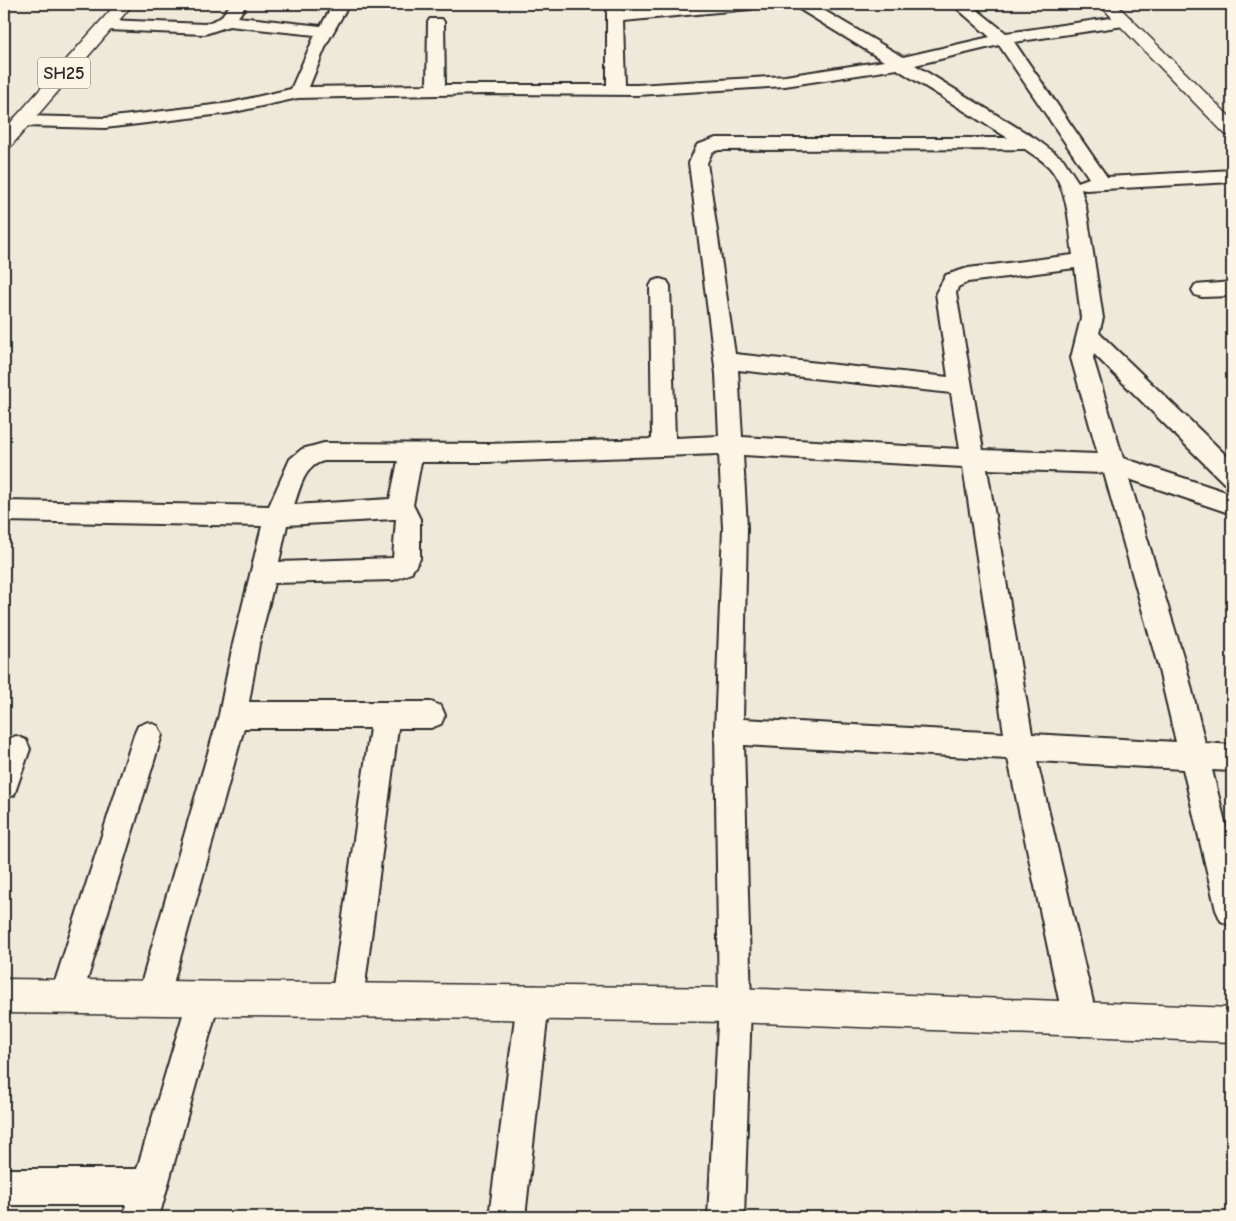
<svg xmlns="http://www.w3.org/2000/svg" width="1236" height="1221" font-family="'Comic Neue',sans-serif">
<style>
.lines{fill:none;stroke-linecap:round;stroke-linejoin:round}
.minor-casing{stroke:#2b2b2b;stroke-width:4}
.tertiary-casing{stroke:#2b2b2b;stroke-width:3}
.primary-casing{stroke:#2b2b2b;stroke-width:3}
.minor{fill:#fcf5e5;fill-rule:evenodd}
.tertiary{fill:#fcf5e5;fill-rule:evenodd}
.primary{fill:#fcf5e5;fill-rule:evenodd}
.labels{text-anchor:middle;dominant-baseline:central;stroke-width:4.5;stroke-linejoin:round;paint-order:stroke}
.shield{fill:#fcf5e5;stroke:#6a6863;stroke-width:1}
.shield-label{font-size:18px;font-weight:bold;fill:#2b2b2b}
</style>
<rect width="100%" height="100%" fill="#efe9da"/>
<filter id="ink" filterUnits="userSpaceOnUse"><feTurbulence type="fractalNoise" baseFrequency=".02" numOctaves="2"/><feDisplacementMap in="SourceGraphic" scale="10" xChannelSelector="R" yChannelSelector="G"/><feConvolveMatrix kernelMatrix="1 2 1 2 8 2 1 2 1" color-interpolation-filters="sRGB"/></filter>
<g filter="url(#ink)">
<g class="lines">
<!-- minor casing -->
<g class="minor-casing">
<g id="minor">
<path d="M 231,4 L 247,4 L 238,17 L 321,26 L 333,4 L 349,4 L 327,43 L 309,87 L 427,85 L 428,22 L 430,19 L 442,19 L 444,22 L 445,85 L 607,85 L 607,4 L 623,4 L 623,11 L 702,4 L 758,4 L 756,7 L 750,9 L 623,21 L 625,85 L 637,85 L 785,76 L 884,61 L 796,7 L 794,4 L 813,4 L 903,57 L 990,37 L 952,4 L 970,4 L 1006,33 L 1124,16 L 1130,18 L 1132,21 L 1130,24 L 1124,26 L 1014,42 L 1107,177 L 1232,170 L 1232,182 L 1086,190 L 1081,189 L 1086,207 L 1103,318 L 1099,333 L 1232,461 L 1232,485 L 1224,483 L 1094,354 L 1093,358 L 1123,458 L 1232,494 L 1232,514 L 1129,479 L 1186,666 L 1205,743 L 1232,745 L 1232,771 L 1212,770 L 1232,850 L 1232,926 L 1221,921 L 1216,910 L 1183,769 L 1037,761 L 1097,1019 L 1092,1031 L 1080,1036 L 1068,1031 L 1063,1019 L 1008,759 L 744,745 L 751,1005 L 744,1217 L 708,1217 L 719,1005 L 715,731 L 723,528 L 719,454 L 487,462 L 421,462 L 413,505 L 420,519 L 420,559 L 411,573 L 394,580 L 274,583 L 259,644 L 249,702 L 431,702 L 441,706 L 445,715 L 441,724 L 431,728 L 398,728 L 363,1000 L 359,1012 L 347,1016 L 335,1012 L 331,1000 L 370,728 L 244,728 L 169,998 L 165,1010 L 153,1014 L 141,1010 L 137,998 L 219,715 L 233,644 L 262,526 L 4,521 L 4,501 L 269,506 L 290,459 L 302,449 L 324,443 L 487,444 L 652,439 L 650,286 L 653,281 L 660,279 L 667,281 L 670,286 L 675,438 L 719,436 L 716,374 L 689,163 L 697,145 L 716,138 L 1008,138 L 897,69 L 785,86 L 637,95 L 484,94 L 298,98 L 230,113 L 105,128 L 22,126 L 16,125 L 13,121 L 16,117 L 22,116 L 105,118 L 230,103 L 291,89 L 315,35 L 229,26 L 205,34 L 107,30 L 101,28 L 99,25 L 101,22 L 107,20 L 205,24 L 220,18 ZM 999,45 L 1089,178 L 1078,182 L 1063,159 L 1036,139 L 915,65 ZM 1025,149 C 1033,155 1043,160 1050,168 C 1069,191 1069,226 1073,255 L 968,268 L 946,275 L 936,293 L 948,377 L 735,354 L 707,163 L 712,152 L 719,150 ZM 1075,268 L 1081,318 L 1071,358 L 1098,454 L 983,450 L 956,293 L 958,287 L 968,282 ZM 738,370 L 951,393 L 960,449 L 742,437 ZM 743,455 L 963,467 L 1004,733 L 743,719 L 747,528 ZM 324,461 L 398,461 L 390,499 L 294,505 C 300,489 304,465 324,461 ZM 987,469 L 1104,473 L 1158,666 L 1176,742 L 1032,734 ZM 393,519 L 396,519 L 393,558 L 279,562 L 287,525 Z"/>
<path d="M 1232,282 L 1232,296 L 1202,297 L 1195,295 L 1192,290 L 1195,285 Z"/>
<path d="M 148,722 L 158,726 L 162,735 L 82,997 L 78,1009 L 66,1013 L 54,1009 L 50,997 L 134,735 L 138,726 Z"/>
<path d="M 16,736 L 26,740 L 30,749 L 14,795 L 4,799 L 4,744 L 6,740 Z"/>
<path d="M 204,982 L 216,986 L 220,998 L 159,1217 L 123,1217 L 126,1205 L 4,1205 L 4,1169 L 137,1169 L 188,998 L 192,986 Z"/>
<path d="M 533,986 L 545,990 L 549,1002 L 525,1217 L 489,1217 L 517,1002 L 521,990 Z"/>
</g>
</g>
<!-- tertiary casing -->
<g class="tertiary-casing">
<g id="tertiary">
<path d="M 1099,4 L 1116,4 L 1232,119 L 1232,136 L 1225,134 Z"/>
<path d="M 4,979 L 735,988 L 1232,1008 L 1232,1042 L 735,1022 L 4,1013 Z"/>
</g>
</g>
<!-- primary casing -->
<g class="primary-casing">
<path id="primary" d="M 116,4 L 133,4 L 11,146 L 4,148 L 4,130 Z"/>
</g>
<!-- minor -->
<use href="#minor" class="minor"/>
<!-- tertiary -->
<use href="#tertiary" class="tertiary"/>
<!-- primary -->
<use href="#primary" class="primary"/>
</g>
</g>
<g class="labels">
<!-- shield labels -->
<rect class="shield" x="38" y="57.5" width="52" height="31" rx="4"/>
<g class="shield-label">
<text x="64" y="73">SH25</text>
</g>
</g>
<!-- margin -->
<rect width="1236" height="1221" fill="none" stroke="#fcf5e5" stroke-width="20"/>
<rect x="10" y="10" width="1216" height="1201" fill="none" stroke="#2b2b2b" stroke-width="2" filter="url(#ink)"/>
</svg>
